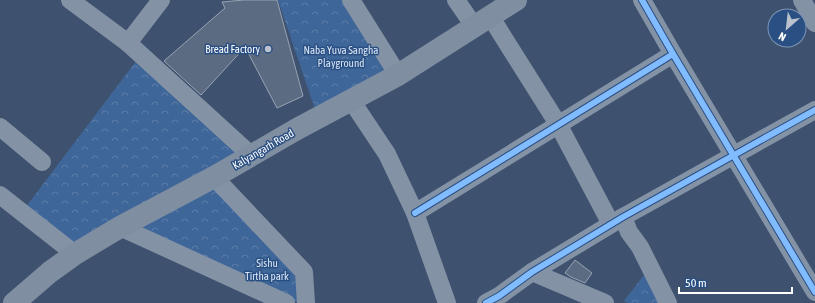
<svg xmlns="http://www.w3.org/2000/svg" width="815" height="303" font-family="'Asap Condensed',sans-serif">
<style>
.park{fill:url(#park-crowns)}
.building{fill:#5b6b81;stroke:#98a3b3}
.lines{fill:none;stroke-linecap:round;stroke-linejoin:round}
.street{stroke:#8492a5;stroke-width:18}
.secondary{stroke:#7f8ea1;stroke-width:22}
.cycleway-casing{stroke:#2a4f83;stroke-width:8}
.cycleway{stroke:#80bcff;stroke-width:6}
.poi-dot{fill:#bbc2cd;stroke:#2a4f83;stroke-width:1.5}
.labels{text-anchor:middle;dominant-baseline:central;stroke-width:3;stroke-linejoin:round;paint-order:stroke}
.poi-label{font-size:11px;fill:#fff;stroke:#2a4f83;text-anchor:end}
.park-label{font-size:11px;fill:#d7e4f5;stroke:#2a4f83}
.street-label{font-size:11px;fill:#fff;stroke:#2a4f83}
</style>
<defs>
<pattern id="park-crowns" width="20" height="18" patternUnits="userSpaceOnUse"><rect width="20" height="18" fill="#3f6699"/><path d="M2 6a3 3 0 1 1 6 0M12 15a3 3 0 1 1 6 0" fill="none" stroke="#5c7da8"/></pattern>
</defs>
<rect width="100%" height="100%" fill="#3e526f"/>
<!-- park -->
<g class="park">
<path d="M 278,0 L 353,0 L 398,75 L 318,118 Z"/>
<path d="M 137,60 L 251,155 L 207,180 L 300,272 L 299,303 L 127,225 L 75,254 L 22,212 Z"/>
<path d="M 644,275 L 663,303 L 628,303 L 624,301 Z"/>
</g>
<!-- building -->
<g class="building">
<path d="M 244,0 L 277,0 L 303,96 L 277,108 L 245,47 L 201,95 L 164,61 L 225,8 L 222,2 Z"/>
<path d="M 575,260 L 592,273 L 585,283 L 571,277 L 565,273 Z"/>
</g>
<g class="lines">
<!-- street -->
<g class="street">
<path d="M 70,0 L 128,43 L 251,155"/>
<path d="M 351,0 L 398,75"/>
<path d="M 456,0 L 474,26"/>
<path d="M 642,0 L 673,54 L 815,292"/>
<path d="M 802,0 L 815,23"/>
<path d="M 490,16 L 558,124 L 611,224"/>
<path d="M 128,43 L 161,0"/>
<path d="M 351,100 L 387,154 L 415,213 L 447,303"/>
<path d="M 0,127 L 42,162"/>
<path d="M 214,177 L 304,272 L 306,303"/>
<path d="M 0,195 L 75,254"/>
<path d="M 415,213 L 673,54"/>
<path d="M 623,217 L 629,232 L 640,247 L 668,303"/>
<path d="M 120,227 L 286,303"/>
<path d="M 532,272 L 605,303"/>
<path d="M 486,303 L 499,296 L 532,272 L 623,217 L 815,110"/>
</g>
<!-- secondary -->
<path class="secondary" d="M 14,303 L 50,272 L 75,254 L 120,227 L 214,177 L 297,129 L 398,75 L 516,0"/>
<!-- cycleway casing -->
<g class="cycleway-casing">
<g id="cycleway">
<path d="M 642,0 L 673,54 L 815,292"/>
<path d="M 415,213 L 673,54"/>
<path d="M 486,303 L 499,296 L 532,272 L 623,217 L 815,110"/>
</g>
</g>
<!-- cycleway -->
<use href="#cycleway" class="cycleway"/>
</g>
<!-- markers -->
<circle class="poi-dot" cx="268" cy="49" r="4"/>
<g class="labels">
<!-- poi labels -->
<g class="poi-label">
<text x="260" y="49">Bread Factory</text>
</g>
<!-- park labels -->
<g class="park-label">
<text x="341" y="50">Naba Yuva Sangha<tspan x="341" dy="13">Playground</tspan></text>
<text x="267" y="263">Sishu<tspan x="267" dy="13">Tirtha park</tspan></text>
</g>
<!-- street labels -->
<g class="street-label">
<text transform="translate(263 149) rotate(-30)">Kalyangarh Road</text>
</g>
</g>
<!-- north arrow -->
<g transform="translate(787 28) rotate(208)"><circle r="19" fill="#2a4f83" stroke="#7f95b5"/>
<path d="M0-3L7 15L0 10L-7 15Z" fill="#bbc2cd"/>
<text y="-6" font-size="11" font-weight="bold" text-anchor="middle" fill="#ffffff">N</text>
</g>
<!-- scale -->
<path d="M679 287v6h113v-6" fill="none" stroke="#ffffff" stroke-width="2"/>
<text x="685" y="287" font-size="12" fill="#ffffff" stroke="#2a4f83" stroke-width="3" paint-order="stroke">50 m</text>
</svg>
